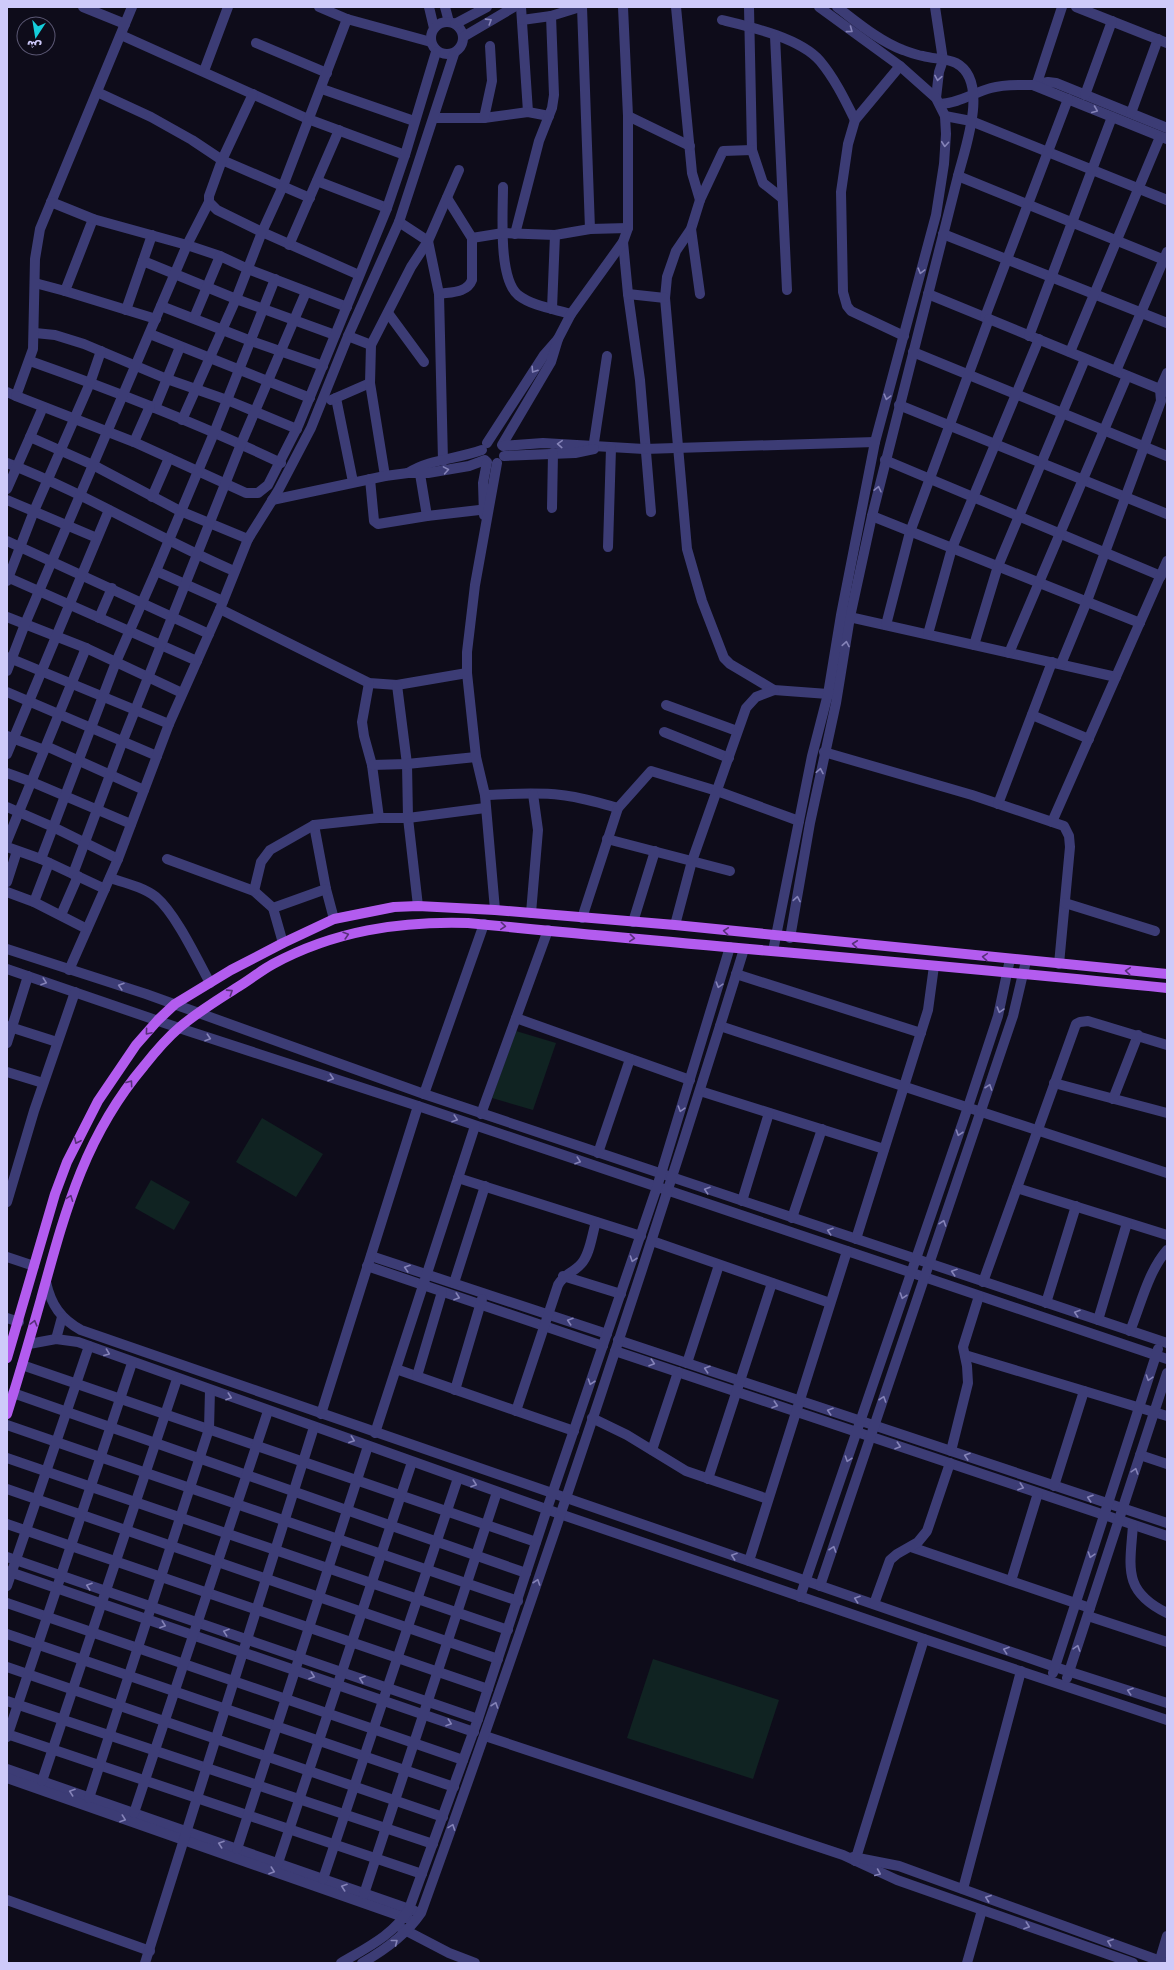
<svg xmlns="http://www.w3.org/2000/svg" width="1174" height="1970" font-family="'DejaVu Sans',Vazirmatn,sans-serif">
<style>
.pitch{fill:#102322}
.lines{fill:none;stroke-linecap:round;stroke-linejoin:round}
.minor{stroke:#3c3c75;stroke-width:10}
.major{stroke:#b35cef;stroke-width:10}
.oneway{stroke:#8583b8}
.oneway2{stroke:#58307a}
</style>
<rect width="100%" height="100%" fill="#0e0c1a"/>
<!-- pitch -->
<g class="pitch">
<path d="M 516,1031 L 556,1043 L 533,1110 L 492,1098 Z"/>
<path d="M 262,1118 L 323,1154 L 296,1197 L 236,1162 Z"/>
<path d="M 151,1180 L 190,1202 L 174,1230 L 135,1208 Z"/>
<path d="M 653,1659 L 779,1700 L 753,1779 L 627,1738 Z"/>
</g>
<g class="lines">
<!-- minor -->
<g class="minor">
<path d="M 83,7 L 125,24"/>
<path d="M 319,7 L 347,19 L 431,42"/>
<path d="M 429,7 L 434,28"/>
<path d="M 445,7 L 449,22"/>
<path d="M 521,7 L 528,112"/>
<path d="M 582,7 L 590,229"/>
<path d="M 676,7 L 692,173 L 700,200"/>
<path d="M 749,7 L 752,150 L 763,183 L 782,198"/>
<path d="M 935,7 L 943,60 L 939,72 L 936,98"/>
<path d="M 1076,7 L 1167,43"/>
<path d="M 522,20 L 551,16"/>
<path d="M 722,20 C 751,27 800,38 820,61 C 835,79 845,100 855,120"/>
<circle cx="447" cy="38" r="16"/>
<path d="M 455,24 L 487,7"/>
<path d="M 121,35 L 308,119 L 405,155"/>
<path d="M 775,36 L 787,290"/>
<path d="M 463,37 L 514,7"/>
<path d="M 256,43 L 327,73"/>
<path d="M 900,66 L 855,120 L 848,144 L 841,192 L 843,292 L 847,306 L 851,311 L 904,336"/>
<path d="M 204,71 L 228,7"/>
<path d="M 1033,85 L 1048,82 L 1056,83 L 1167,128"/>
<path d="M 1036,86 L 1062,7"/>
<path d="M 322,89 L 414,121"/>
<path d="M 97,92 L 151,117 L 192,140 L 222,160 L 310,198"/>
<path d="M 253,94 L 222,160 L 209,196 L 209,202 L 217,210 L 262,232 L 359,275"/>
<path d="M 1085,95 L 1112,21"/>
<path d="M 940,104 C 959,103 973,93 991,88 C 1005,84 1019,85 1033,85 L 1167,139"/>
<path d="M 1131,113 L 1158,39"/>
<path d="M 628,116 L 690,146"/>
<path d="M 945,116 L 971,121 L 1167,200"/>
<path d="M 434,118 L 484,118 L 528,112 L 549,116"/>
<path d="M 484,118 L 492,81 L 490,46"/>
<path d="M 752,150 L 723,151 L 700,200 L 691,229 L 676,251 L 667,277 L 665,298 L 687,549 L 702,601 L 724,658 L 730,664 L 774,690 L 828,694"/>
<path d="M 958,176 L 1167,261"/>
<path d="M 317,181 L 387,208"/>
<path d="M 503,187 C 503,213 498,278 518,295 C 532,306 554,309 571,314"/>
<path d="M 209,202 L 187,245 L 220,256"/>
<path d="M 93,219 L 65,291 L 156,319"/>
<path d="M 399,222 L 428,241 L 439,294 L 443,461"/>
<path d="M 691,229 L 700,294"/>
<path d="M 515,234 L 539,141 L 552,108 L 554,95 L 551,16 L 580,7"/>
<path d="M 943,234 L 1167,323"/>
<path d="M 472,238 L 503,233 L 555,235 L 590,229 L 628,228"/>
<path d="M 623,242 L 628,294 L 640,380 L 651,512"/>
<path d="M 289,245 L 339,130"/>
<path d="M 143,261 L 236,299 L 335,335"/>
<path d="M 35,283 L 65,291"/>
<path d="M 439,294 C 451,292 467,293 472,280 L 472,238 L 447,198"/>
<path d="M 628,294 L 665,298"/>
<path d="M 928,294 L 1167,392"/>
<path d="M 161,306 L 251,341 L 323,366"/>
<path d="M 552,309 L 555,235"/>
<path d="M 126,310 L 152,235"/>
<path d="M 388,313 L 424,362"/>
<path d="M 985,317 L 1068,99"/>
<path d="M 194,318 L 220,256 L 248,269 L 347,307"/>
<path d="M 35,333 L 55,335 L 84,344 L 167,379 L 227,400 L 297,429"/>
<path d="M 150,334 L 310,398"/>
<path d="M 348,336 L 371,345"/>
<path d="M 1029,336 L 1112,117"/>
<path d="M 913,352 L 1167,456"/>
<path d="M 1070,352 L 1160,137"/>
<path d="M 30,361 C 115,391 199,424 281,463"/>
<path d="M 1116,371 L 1167,252"/>
<path d="M 7,392 L 16,396 L 33,349 L 35,259 L 40,229 L 132,7"/>
<path d="M 16,396 L 134,442 L 246,493 L 258,493 L 268,485 L 298,426 L 387,208 L 405,155 L 436,52"/>
<path d="M 336,398 L 353,482"/>
<path d="M 331,400 L 370,383"/>
<path d="M 899,405 L 1167,514"/>
<path d="M 155,408 L 180,347"/>
<path d="M 182,420 L 236,299 L 262,232 L 283,186 L 347,19"/>
<path d="M 30,437 L 43,407"/>
<path d="M 134,442 L 150,406"/>
<path d="M 487,443 L 544,355 L 558,339"/>
<path d="M 502,445 L 551,362 L 558,339 L 571,314 L 623,242 L 628,228 L 628,116 L 623,7"/>
<path d="M 503,446 L 543,443 L 644,449 L 875,442"/>
<path d="M 593,449 L 607,356"/>
<path d="M 504,456 L 575,453 L 594,449"/>
<path d="M 885,460 L 1161,576"/>
<path d="M 7,463 C 85,493 157,538 234,571"/>
<path d="M 408,473 C 429,459 458,459 482,450"/>
<path d="M 420,474 L 427,516"/>
<path d="M 385,476 L 370,383 L 371,345 L 411,267 L 428,241 L 459,170"/>
<path d="M 370,479 L 374,521 L 378,524 L 427,516 L 488,509"/>
<path d="M 7,489 L 30,437 L 93,465 L 180,511 L 248,539"/>
<path d="M 152,497 L 169,458"/>
<path d="M 7,500 L 97,538"/>
<path d="M 272,500 L 385,476 L 408,473 L 428,473 L 469,466 L 485,460"/>
<path d="M 552,508 L 553,453"/>
<path d="M 484,515 L 483,483 L 487,462"/>
<path d="M 872,516 L 1140,623"/>
<path d="M 7,541 L 209,634"/>
<path d="M 608,547 L 611,448"/>
<path d="M 156,571 L 223,601"/>
<path d="M 7,577 L 197,661"/>
<path d="M 7,581 L 34,511 L 90,383 L 101,351"/>
<path d="M 220,609 L 369,683 L 397,685 L 467,673"/>
<path d="M 845,616 L 1116,677"/>
<path d="M 7,617 L 86,648 L 182,693"/>
<path d="M 99,618 L 112,588"/>
<path d="M 886,625 L 910,532 L 989,319"/>
<path d="M 928,634 L 952,548 L 1039,339"/>
<path d="M 974,645 L 998,566 L 1085,359"/>
<path d="M 1009,653 L 1127,376"/>
<path d="M 7,657 L 169,724"/>
<path d="M 1061,664 L 1087,601 L 1161,401 L 1160,389 L 1167,373"/>
<path d="M 7,671 L 25,624 L 187,245 L 93,219 L 51,202"/>
<path d="M 369,683 L 362,722 L 364,736 L 372,765 L 379,818"/>
<path d="M 397,685 L 407,764 L 408,818 L 418,906"/>
<path d="M 7,692 L 157,756"/>
<path d="M 666,705 L 737,731"/>
<path d="M 1032,715 L 1089,739"/>
<path d="M 664,732 L 729,758"/>
<path d="M 7,736 L 44,750"/>
<path d="M 46,746 L 144,790"/>
<path d="M 824,752 L 972,795 L 1064,826 L 1069,836 L 1070,847 L 1059,964"/>
<path d="M 7,754 L 109,510"/>
<path d="M 372,765 L 407,764 L 476,757"/>
<path d="M 7,773 L 32,782 L 131,824"/>
<path d="M 485,795 C 510,794 536,792 561,795 C 581,797 599,803 618,808"/>
<path d="M 998,804 L 1052,662"/>
<path d="M 7,807 L 53,827 L 118,859"/>
<path d="M 1052,822 L 1167,561"/>
<path d="M 314,825 L 326,889 L 334,919"/>
<path d="M 607,839 L 730,871"/>
<path d="M 7,841 L 86,648"/>
<path d="M 7,847 L 41,859 L 105,889"/>
<path d="M 41,859 L 116,662 L 156,571 L 214,433 L 275,279"/>
<path d="M 167,859 L 254,891 L 273,908 L 283,943"/>
<path d="M 73,874 L 122,743 L 241,444 L 306,292"/>
<path d="M 110,878 C 125,883 143,887 156,897 C 176,914 197,959 210,983"/>
<path d="M 7,882 L 17,851"/>
<path d="M 254,891 L 261,862 L 270,850 L 314,825 L 379,818 L 408,818 L 485,808"/>
<path d="M 7,892 L 34,902 L 87,929"/>
<path d="M 34,902 L 49,863"/>
<path d="M 1065,903 L 1155,931"/>
<path d="M 273,908 L 326,889"/>
<path d="M 495,910 L 485,795 L 476,757 L 467,673 L 467,652 L 475,585 L 497,463"/>
<path d="M 531,913 L 538,830 L 533,794"/>
<path d="M 61,915 L 78,876"/>
<path d="M 582,918 L 618,808 L 651,771 L 717,791 L 799,821"/>
<path d="M 633,922 L 655,851"/>
<path d="M 675,925 L 692,861 L 746,708 L 756,697 L 774,690"/>
<path d="M 790,938 L 810,823 L 836,703 L 850,617 L 872,516 L 958,176 C 965,148 990,81 956,63 C 946,58 933,59 923,56 C 916,55 909,52 903,50 C 879,41 857,22 837,7"/>
<path d="M 7,949 L 146,994 L 424,1094 L 1167,1343"/>
<path d="M 773,951 L 812,756 L 828,694 L 841,615 L 875,442 L 936,215 L 944,164 L 946,134 L 945,116 L 936,98 L 900,66 L 819,7"/>
<path d="M 7,969 L 179,1028 L 418,1106 L 1167,1359"/>
<path d="M 69,970 L 118,859 L 169,724 L 220,609 L 248,539 L 278,491 L 311,428 L 348,336 L 399,222 L 454,54"/>
<path d="M 736,974 L 921,1033"/>
<path d="M 516,1018 L 690,1080"/>
<path d="M 7,1026 L 57,1042"/>
<path d="M 720,1026 L 1167,1173"/>
<path d="M 7,1043 L 28,976"/>
<path d="M 7,1072 L 43,1083"/>
<path d="M 1054,1083 L 1167,1113"/>
<path d="M 700,1091 L 884,1149"/>
<path d="M 424,1094 L 484,924"/>
<path d="M 1113,1099 L 1138,1035"/>
<path d="M 481,1114 L 548,930"/>
<path d="M 598,1153 L 630,1059"/>
<path d="M 458,1178 L 641,1236"/>
<path d="M 1017,1188 L 1167,1235"/>
<path d="M 742,1201 L 769,1113"/>
<path d="M 7,1202 L 34,1111 L 75,992"/>
<path d="M 792,1218 L 822,1129"/>
<path d="M 856,1239 L 928,1010 L 934,966"/>
<path d="M 652,1241 L 830,1303"/>
<path d="M 371,1256 L 607,1334"/>
<path d="M 7,1257 L 34,1266"/>
<path d="M 367,1266 L 603,1346"/>
<path d="M 563,1276 L 621,1294"/>
<path d="M 46,1282 C 51,1305 61,1319 81,1330 L 1055,1667 L 1167,1703"/>
<path d="M 983,1282 L 1076,1024 L 1080,1022 L 1088,1021 L 1167,1045"/>
<path d="M 454,1283 L 485,1186"/>
<path d="M 1046,1303 L 1076,1206"/>
<path d="M 7,1318 L 19,1322"/>
<path d="M 1098,1320 L 1127,1223"/>
<path d="M 1130,1331 C 1141,1304 1148,1272 1167,1250"/>
<path d="M 56,1339 L 62,1317"/>
<path d="M 618,1340 L 1167,1523"/>
<path d="M 29,1344 L 56,1339 L 78,1342 L 560,1514 L 924,1639 L 1167,1720"/>
<path d="M 615,1351 L 1167,1536"/>
<path d="M 965,1355 L 1167,1416"/>
<path d="M 687,1363 L 719,1265"/>
<path d="M 22,1365 L 536,1542"/>
<path d="M 396,1369 L 574,1431"/>
<path d="M 417,1376 L 442,1292"/>
<path d="M 455,1390 L 482,1299"/>
<path d="M 13,1393 L 526,1573"/>
<path d="M 516,1411 L 558,1285 C 564,1274 573,1273 581,1264 C 590,1255 592,1234 596,1222"/>
<path d="M 321,1414 L 418,1106"/>
<path d="M 592,1418 L 627,1435 L 686,1471 L 768,1499"/>
<path d="M 7,1425 L 518,1601"/>
<path d="M 375,1433 L 475,1126"/>
<path d="M 652,1450 L 678,1372"/>
<path d="M 951,1451 L 968,1383 L 967,1366 L 963,1347 L 979,1296"/>
<path d="M 1140,1455 L 1167,1464"/>
<path d="M 7,1458 L 508,1630"/>
<path d="M 708,1479 L 772,1283"/>
<path d="M 1054,1486 L 1084,1391"/>
<path d="M 7,1489 L 498,1659"/>
<path d="M 7,1524 L 488,1689"/>
<path d="M 1133,1525 C 1130,1567 1122,1591 1167,1613"/>
<path d="M 911,1547 L 1090,1608"/>
<path d="M 7,1557 L 478,1719"/>
<path d="M 749,1561 L 847,1251"/>
<path d="M 7,1571 L 474,1732"/>
<path d="M 1011,1581 L 1038,1493"/>
<path d="M 7,1586 L 89,1346"/>
<path d="M 820,1586 L 1013,1016 L 1026,961"/>
<path d="M 800,1597 L 968,1107 L 998,1016 L 1010,959"/>
<path d="M 7,1603 L 463,1760"/>
<path d="M 874,1604 L 890,1560 L 897,1554 L 918,1542 L 927,1531 L 950,1463"/>
<path d="M 1088,1616 L 1167,1642"/>
<path d="M 7,1634 L 454,1787"/>
<path d="M 7,1667 L 443,1817"/>
<path d="M 1053,1673 L 1158,1349"/>
<path d="M 1067,1678 L 1167,1373"/>
<path d="M 7,1701 L 433,1844"/>
<path d="M 7,1734 L 422,1874"/>
<path d="M 485,1736 L 843,1855 L 897,1880 L 1133,1963"/>
<path d="M 7,1737 L 132,1363"/>
<path d="M 7,1769 L 415,1911"/>
<path d="M 7,1778 L 409,1919"/>
<path d="M 42,1781 L 177,1379"/>
<path d="M 89,1798 L 209,1429 L 210,1390"/>
<path d="M 134,1813 L 268,1411"/>
<path d="M 237,1849 L 368,1446"/>
<path d="M 853,1857 L 899,1866 L 1166,1963"/>
<path d="M 855,1861 L 924,1639"/>
<path d="M 278,1863 L 412,1462"/>
<path d="M 323,1879 L 458,1478"/>
<path d="M 963,1889 L 1021,1671"/>
<path d="M 364,1894 L 497,1492"/>
<path d="M 7,1900 L 150,1951"/>
<path d="M 401,1928 L 449,1953 L 475,1963"/>
<path d="M 145,1963 L 314,1427"/>
<path d="M 341,1963 C 366,1948 394,1935 409,1909 L 478,1719 L 547,1509 L 657,1187 L 730,947"/>
<path d="M 362,1963 C 385,1950 406,1935 421,1913 C 536,1594 644,1272 744,949"/>
<path d="M 967,1963 L 982,1910"/>
<path d="M 1159,1963 L 1167,1936"/>
</g>
<!-- major -->
<g class="major">
<path d="M 7,1358 L 55,1194 L 67,1162 L 98,1101 L 136,1045 L 158,1020 L 175,1004 L 231,970 L 283,943 L 334,919 L 394,907 L 418,906 L 495,910 L 675,925 L 1167,974"/>
<path d="M 7,1414 C 19,1376 30,1338 41,1299 C 65,1212 84,1137 144,1066 C 155,1052 167,1038 180,1027 C 199,1011 221,998 241,985 C 252,978 262,970 273,964 C 334,931 399,921 468,923 C 701,946 934,964 1167,988"/>
</g>
</g>
<!-- one-way arrows -->
<defs><path id="oneway-chevron" d="M-2-3.5L2.5 0L-2 3.5" fill="none" stroke-width="1.6" stroke-linecap="round" stroke-linejoin="round"/></defs>
<g class="oneway">
<use href="#oneway-chevron" transform="translate(489 21) rotate(-32)"/>
<use href="#oneway-chevron" transform="translate(850 30) rotate(36)"/>
<use href="#oneway-chevron" transform="translate(938 78) rotate(100)"/>
<use href="#oneway-chevron" transform="translate(1095 110) rotate(22)"/>
<use href="#oneway-chevron" transform="translate(945 144) rotate(95)"/>
<use href="#oneway-chevron" transform="translate(921 271) rotate(105)"/>
<use href="#oneway-chevron" transform="translate(534 370) rotate(123)"/>
<use href="#oneway-chevron" transform="translate(887 397) rotate(105)"/>
<use href="#oneway-chevron" transform="translate(560 444) rotate(-177)"/>
<use href="#oneway-chevron" transform="translate(446 470) rotate(-10)"/>
<use href="#oneway-chevron" transform="translate(878 489) rotate(-77)"/>
<use href="#oneway-chevron" transform="translate(846 644) rotate(-80)"/>
<use href="#oneway-chevron" transform="translate(820 771) rotate(-79)"/>
<use href="#oneway-chevron" transform="translate(797 899) rotate(-80)"/>
<use href="#oneway-chevron" transform="translate(44 982) rotate(19)"/>
<use href="#oneway-chevron" transform="translate(719 985) rotate(107)"/>
<use href="#oneway-chevron" transform="translate(121 986) rotate(-163)"/>
<use href="#oneway-chevron" transform="translate(1000 1010) rotate(106)"/>
<use href="#oneway-chevron" transform="translate(208 1038) rotate(18)"/>
<use href="#oneway-chevron" transform="translate(331 1078) rotate(18)"/>
<use href="#oneway-chevron" transform="translate(989 1087) rotate(-71)"/>
<use href="#oneway-chevron" transform="translate(681 1109) rotate(107)"/>
<use href="#oneway-chevron" transform="translate(455 1119) rotate(19)"/>
<use href="#oneway-chevron" transform="translate(959 1133) rotate(109)"/>
<use href="#oneway-chevron" transform="translate(578 1161) rotate(19)"/>
<use href="#oneway-chevron" transform="translate(707 1190) rotate(-162)"/>
<use href="#oneway-chevron" transform="translate(943 1223) rotate(-71)"/>
<use href="#oneway-chevron" transform="translate(830 1231) rotate(-162)"/>
<use href="#oneway-chevron" transform="translate(633 1259) rotate(109)"/>
<use href="#oneway-chevron" transform="translate(407 1268) rotate(-162)"/>
<use href="#oneway-chevron" transform="translate(954 1272) rotate(-162)"/>
<use href="#oneway-chevron" transform="translate(903 1296) rotate(109)"/>
<use href="#oneway-chevron" transform="translate(457 1297) rotate(19)"/>
<use href="#oneway-chevron" transform="translate(1077 1313) rotate(-162)"/>
<use href="#oneway-chevron" transform="translate(570 1321) rotate(-162)"/>
<use href="#oneway-chevron" transform="translate(107 1353) rotate(21)"/>
<use href="#oneway-chevron" transform="translate(652 1363) rotate(18)"/>
<use href="#oneway-chevron" transform="translate(707 1369) rotate(-162)"/>
<use href="#oneway-chevron" transform="translate(1149 1378) rotate(108)"/>
<use href="#oneway-chevron" transform="translate(591 1382) rotate(109)"/>
<use href="#oneway-chevron" transform="translate(229 1397) rotate(19)"/>
<use href="#oneway-chevron" transform="translate(883 1399) rotate(-71)"/>
<use href="#oneway-chevron" transform="translate(775 1405) rotate(18)"/>
<use href="#oneway-chevron" transform="translate(830 1411) rotate(-162)"/>
<use href="#oneway-chevron" transform="translate(352 1440) rotate(20)"/>
<use href="#oneway-chevron" transform="translate(898 1446) rotate(18)"/>
<use href="#oneway-chevron" transform="translate(967 1456) rotate(-162)"/>
<use href="#oneway-chevron" transform="translate(848 1459) rotate(109)"/>
<use href="#oneway-chevron" transform="translate(1135 1471) rotate(-72)"/>
<use href="#oneway-chevron" transform="translate(474 1484) rotate(19)"/>
<use href="#oneway-chevron" transform="translate(1021 1487) rotate(19)"/>
<use href="#oneway-chevron" transform="translate(1090 1498) rotate(-162)"/>
<use href="#oneway-chevron" transform="translate(833 1549) rotate(-71)"/>
<use href="#oneway-chevron" transform="translate(1091 1555) rotate(108)"/>
<use href="#oneway-chevron" transform="translate(734 1556) rotate(-161)"/>
<use href="#oneway-chevron" transform="translate(537 1582) rotate(-71)"/>
<use href="#oneway-chevron" transform="translate(89 1586) rotate(-161)"/>
<use href="#oneway-chevron" transform="translate(857 1599) rotate(-161)"/>
<use href="#oneway-chevron" transform="translate(163 1625) rotate(19)"/>
<use href="#oneway-chevron" transform="translate(226 1632) rotate(-161)"/>
<use href="#oneway-chevron" transform="translate(1077 1648) rotate(-72)"/>
<use href="#oneway-chevron" transform="translate(1006 1650) rotate(-161)"/>
<use href="#oneway-chevron" transform="translate(312 1676) rotate(19)"/>
<use href="#oneway-chevron" transform="translate(362 1679) rotate(-161)"/>
<use href="#oneway-chevron" transform="translate(1130 1691) rotate(-162)"/>
<use href="#oneway-chevron" transform="translate(495 1705) rotate(-71)"/>
<use href="#oneway-chevron" transform="translate(449 1723) rotate(19)"/>
<use href="#oneway-chevron" transform="translate(72 1792) rotate(-161)"/>
<use href="#oneway-chevron" transform="translate(123 1819) rotate(19)"/>
<use href="#oneway-chevron" transform="translate(452 1827) rotate(-70)"/>
<use href="#oneway-chevron" transform="translate(221 1844) rotate(-161)"/>
<use href="#oneway-chevron" transform="translate(272 1871) rotate(19)"/>
<use href="#oneway-chevron" transform="translate(878 1873) rotate(23)"/>
<use href="#oneway-chevron" transform="translate(344 1887) rotate(-161)"/>
<use href="#oneway-chevron" transform="translate(988 1898) rotate(-160)"/>
<use href="#oneway-chevron" transform="translate(1027 1926) rotate(19)"/>
<use href="#oneway-chevron" transform="translate(395 1942) rotate(-38)"/>
<use href="#oneway-chevron" transform="translate(1110 1942) rotate(-160)"/>
</g>
<g class="oneway2">
<use href="#oneway-chevron" transform="translate(503 926) rotate(5)"/>
<use href="#oneway-chevron" transform="translate(726 931) rotate(-174)"/>
<use href="#oneway-chevron" transform="translate(346 935) rotate(-17)"/>
<use href="#oneway-chevron" transform="translate(632 938) rotate(5)"/>
<use href="#oneway-chevron" transform="translate(855 944) rotate(-174)"/>
<use href="#oneway-chevron" transform="translate(985 957) rotate(-175)"/>
<use href="#oneway-chevron" transform="translate(1128 971) rotate(-175)"/>
<use href="#oneway-chevron" transform="translate(230 992) rotate(-33)"/>
<use href="#oneway-chevron" transform="translate(148 1032) rotate(130)"/>
<use href="#oneway-chevron" transform="translate(130 1083) rotate(-54)"/>
<use href="#oneway-chevron" transform="translate(77 1141) rotate(115)"/>
<use href="#oneway-chevron" transform="translate(70 1198) rotate(-69)"/>
<use href="#oneway-chevron" transform="translate(34 1323) rotate(-75)"/>
</g>
<!-- border -->
<rect width="1174" height="1970" fill="none" stroke="#cecafa" stroke-width="16"/>
<!-- north arrow -->
<g transform="translate(36 36) rotate(192)"><circle r="19" fill="#0e0c1a" stroke="#5b5874"/>
<path d="M0-3L7 15L0 10L-7 15Z" fill="#15cedb"/>
<text y="-6" font-size="11" font-weight="bold" text-anchor="middle" fill="#cecafa">ش</text>
</g>
</svg>
